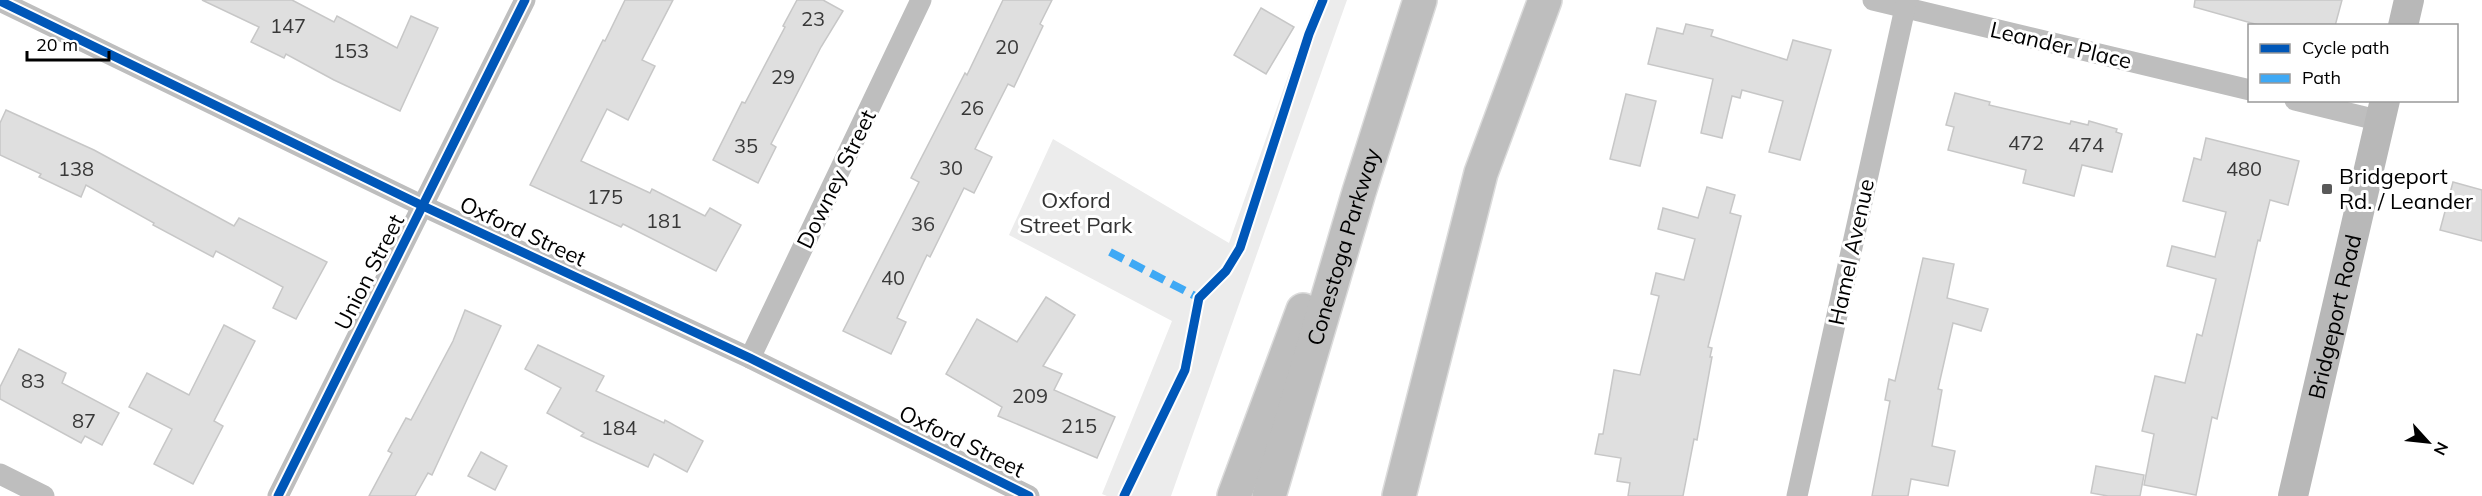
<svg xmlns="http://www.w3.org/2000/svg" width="2482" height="496" font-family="Mulish,sans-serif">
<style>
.green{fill:#ececec}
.building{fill:#dfdfdf;stroke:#c7c7c7;stroke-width:1.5}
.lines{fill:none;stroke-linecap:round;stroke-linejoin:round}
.highway-casing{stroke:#dbdbdb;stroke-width:36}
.street{stroke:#bebebe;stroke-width:21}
.secondary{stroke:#b8b8b8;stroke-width:30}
.highway{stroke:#bebebe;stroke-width:33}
.quiet{stroke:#3fa9f5;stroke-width:8;stroke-dasharray:15 8;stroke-linecap:butt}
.cycleway-casing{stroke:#fff;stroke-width:13}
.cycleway{stroke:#0057b8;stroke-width:9}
.poi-dot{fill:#595959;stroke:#fff;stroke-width:2}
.labels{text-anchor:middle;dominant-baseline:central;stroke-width:6;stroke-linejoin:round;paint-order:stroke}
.number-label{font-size:20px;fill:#383838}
.street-label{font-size:22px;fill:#000;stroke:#fff}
.poi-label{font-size:22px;fill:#000;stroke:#fff;text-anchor:start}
.park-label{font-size:22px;fill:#333;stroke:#fff}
</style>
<rect width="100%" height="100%" fill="#fff"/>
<!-- green -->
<path class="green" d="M 1315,0 L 1347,0 L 1171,496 L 1107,496 L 1102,494 L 1172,321 L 1009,235 L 1053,139 L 1229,243 Z"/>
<!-- building -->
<g class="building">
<path d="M 202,0 L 292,0 L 334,22 L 337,16 L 397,48 L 411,16 L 438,28 L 400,111 L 334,80 L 286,54 L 284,58 L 251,42 L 259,27 Z"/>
<path d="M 625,0 L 673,0 L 642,60 L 655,66 L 628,120 L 607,109 L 581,161 L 650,193 L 652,189 L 705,216 L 710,208 L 741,225 L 716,271 L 623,224 L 621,227 L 530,185 L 603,40 L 605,41 Z"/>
<path d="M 797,0 L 823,0 L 843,11 L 821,47 L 771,144 L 776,147 L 758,183 L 713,160 L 742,102 L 745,103 L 785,27 L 783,26 Z"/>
<path d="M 1003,0 L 1052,0 L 1040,24 L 1043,26 L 1014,87 L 1008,84 L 975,149 L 992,157 L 974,193 L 964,188 L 930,257 L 927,255 L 897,318 L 906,322 L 891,354 L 843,331 L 919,182 L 911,178 L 965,73 L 967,75 Z"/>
<path d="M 2195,0 L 2342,0 L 2335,26 L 2262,26 L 2194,7 Z"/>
<path d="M 1261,8 L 1294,27 L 1266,74 L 1234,55 Z"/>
<path d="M 1686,24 L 1713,30 L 1711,36 L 1787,60 L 1793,40 L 1831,50 L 1800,160 L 1769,152 L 1783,101 L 1742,90 L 1740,98 L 1732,96 L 1722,138 L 1701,133 L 1713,79 L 1648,64 L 1657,28 L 1683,34 Z"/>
<path d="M 1955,93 L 1990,102 L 1989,105 L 2070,124 L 2071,121 L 2088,125 L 2089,121 L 2117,129 L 2116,132 L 2122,134 L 2112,172 L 2082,165 L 2074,196 L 2023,183 L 2026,170 L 1948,150 L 1954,127 L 1946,125 Z"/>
<path d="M 1626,94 L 1656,101 L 1640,166 L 1610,159 Z"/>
<path d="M 6,110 L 94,150 L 234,226 L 239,218 L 327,262 L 296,319 L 273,308 L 283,287 L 216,251 L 213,257 L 153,225 L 154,223 L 86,185 L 81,197 L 39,177 L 41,174 L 0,155 L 0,123 Z"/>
<path d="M 2206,138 L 2299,161 L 2288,205 L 2270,200 L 2260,241 L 2258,240 L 2217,419 L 2212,417 L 2196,495 L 2144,485 L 2154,434 L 2142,431 L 2155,376 L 2185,383 L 2197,334 L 2202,336 L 2216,279 L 2167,266 L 2172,246 L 2215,257 L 2226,212 L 2183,201 L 2194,158 L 2201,160 Z"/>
<path d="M 2453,182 L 2482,190 L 2482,241 L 2440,230 Z"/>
<path d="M 1707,187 L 1735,195 L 1730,213 L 1741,216 L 1708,347 L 1712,348 L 1710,357 L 1712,357 L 1697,440 L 1694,439 L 1683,496 L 1628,496 L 1630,483 L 1617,481 L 1621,458 L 1595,454 L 1599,434 L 1603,434 L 1614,370 L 1640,375 L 1659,296 L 1651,294 L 1656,273 L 1684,280 L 1695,239 L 1658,229 L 1663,208 L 1698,218 Z"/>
<path d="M 1923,258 L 1954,264 L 1947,298 L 1988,309 L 1981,331 L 1953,323 L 1938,389 L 1942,390 L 1932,446 L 1955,451 L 1948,486 L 1911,479 L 1908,496 L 1872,496 L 1890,401 L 1885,400 L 1889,379 L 1895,381 Z"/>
<path d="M 1046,297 L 1075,315 L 1043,366 L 1062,374 L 1054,390 L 1115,417 L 1097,458 L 998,416 L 1002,407 L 946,374 L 977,319 L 1017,342 Z"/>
<path d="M 465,310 L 501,326 L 432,475 L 428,473 L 415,496 L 369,496 L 392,453 L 388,451 L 406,418 L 411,420 L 453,341 Z"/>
<path d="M 224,325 L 255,341 L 214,421 L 223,426 L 193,484 L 154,464 L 172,429 L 129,407 L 147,373 L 189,395 Z"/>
<path d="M 538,345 L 604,376 L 596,391 L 664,423 L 665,420 L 703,441 L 687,472 L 654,454 L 648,467 L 581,436 L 584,433 L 547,413 L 561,388 L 525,369 Z"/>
<path d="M 19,349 L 66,373 L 62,383 L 119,413 L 102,445 L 85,436 L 81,443 L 0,399 L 0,387 Z"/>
<path d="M 481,452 L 507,466 L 495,490 L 468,476 Z"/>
<path d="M 2096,466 L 2144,475 L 2140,496 L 2108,496 L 2091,493 Z"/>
</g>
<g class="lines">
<!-- highway casing -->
<g class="highway-casing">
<g id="highway">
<path d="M 1234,496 L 1303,310"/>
<path id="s2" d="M 1269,496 L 1359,192 L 1420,0"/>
<path d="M 1399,496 L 1481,173 L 1545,0"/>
</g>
</g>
<!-- street -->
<g class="street">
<path d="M 1873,0 L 2250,90"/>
<path d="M 0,1 L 423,206 L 750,358 L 1029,496"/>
<path d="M 2295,100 L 2381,121"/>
<path d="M 750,358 L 921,0"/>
<path d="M 0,474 L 44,496"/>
<path d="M 278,496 L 525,0"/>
<path d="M 1797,496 L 1905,8"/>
</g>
<!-- secondary -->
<g class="secondary">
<path d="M 2403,26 L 2409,0"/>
<path id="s1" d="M 2293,496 L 2385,100"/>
</g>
<!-- highway -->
<use href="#highway" class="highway"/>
<!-- quiet -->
<path class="quiet" d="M 1110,252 L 1199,298"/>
<!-- cycleway casing -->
<g class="cycleway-casing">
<g id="cycleway">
<path d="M 0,1 L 423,206 L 750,358 L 1029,496"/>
<path d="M 278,496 L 525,0"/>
<path d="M 1124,496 L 1185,370 L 1199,298 L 1226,271 L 1240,248 L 1309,34 L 1323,0"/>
</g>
</g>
<!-- cycleway -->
<use href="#cycleway" class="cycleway"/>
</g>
<!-- markers -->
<rect class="poi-dot" x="2321" y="183" width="12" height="12" rx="3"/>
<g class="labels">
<!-- number labels -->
<g class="number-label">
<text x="813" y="18">23</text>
<text x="288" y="25">147</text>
<text x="1007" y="46">20</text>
<text x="351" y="50">153</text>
<text x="783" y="76">29</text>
<text x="972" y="107">26</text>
<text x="2026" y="142">472</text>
<text x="2086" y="144">474</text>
<text x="746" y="145">35</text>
<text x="951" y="167">30</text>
<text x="76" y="168">138</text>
<text x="2244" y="168">480</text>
<text x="605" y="196">175</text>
<text x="664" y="220">181</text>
<text x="923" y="223">36</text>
<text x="893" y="277">40</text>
<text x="33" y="380">83</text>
<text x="1030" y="395">209</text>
<text x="84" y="420">87</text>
<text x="1079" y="425">215</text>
<text x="619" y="427">184</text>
</g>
<!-- street labels -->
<g class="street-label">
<text transform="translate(2061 45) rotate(13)">Leander Place</text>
<text transform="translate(836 179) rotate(-64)">Downey Street</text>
<text transform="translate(523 231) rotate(25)">Oxford Street</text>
<text stroke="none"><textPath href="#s2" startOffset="260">Conestoga Parkway</textPath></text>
<text transform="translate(1851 252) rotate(-78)">Hamel Avenue</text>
<text transform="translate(369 272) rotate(-63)">Union Street</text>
<text stroke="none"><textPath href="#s1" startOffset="184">Bridgeport Road</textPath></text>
<text transform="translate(962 441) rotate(26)">Oxford Street</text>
</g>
<!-- poi labels -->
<g class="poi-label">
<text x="2339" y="176">Bridgeport<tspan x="2339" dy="25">Rd. / Leander</tspan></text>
</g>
<!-- park labels -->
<g class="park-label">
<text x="1076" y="200">Oxford<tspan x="1076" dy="25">Street Park</tspan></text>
</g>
</g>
<!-- legend -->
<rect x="2248" y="24" width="210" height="78" fill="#ffffff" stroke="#999999" stroke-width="1.5"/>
<rect x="2260" y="44" width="30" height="9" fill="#0057b8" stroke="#999999" stroke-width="1.5"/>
<text x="2302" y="54" font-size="18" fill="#000000">Cycle path</text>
<rect x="2260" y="74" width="30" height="9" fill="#3fa9f5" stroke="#999999" stroke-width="1.5"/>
<text x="2302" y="84" font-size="18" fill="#000000">Path</text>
<!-- north arrow -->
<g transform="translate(2428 442) rotate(117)" stroke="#ffffff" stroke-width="4.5" paint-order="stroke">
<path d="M0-4.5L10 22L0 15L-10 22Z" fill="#000000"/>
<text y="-9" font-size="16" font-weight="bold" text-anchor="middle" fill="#000000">N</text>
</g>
<!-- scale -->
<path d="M27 51v9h82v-9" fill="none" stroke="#000000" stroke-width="3"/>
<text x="36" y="51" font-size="18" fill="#000000" stroke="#ffffff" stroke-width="4.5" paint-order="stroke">20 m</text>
</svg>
